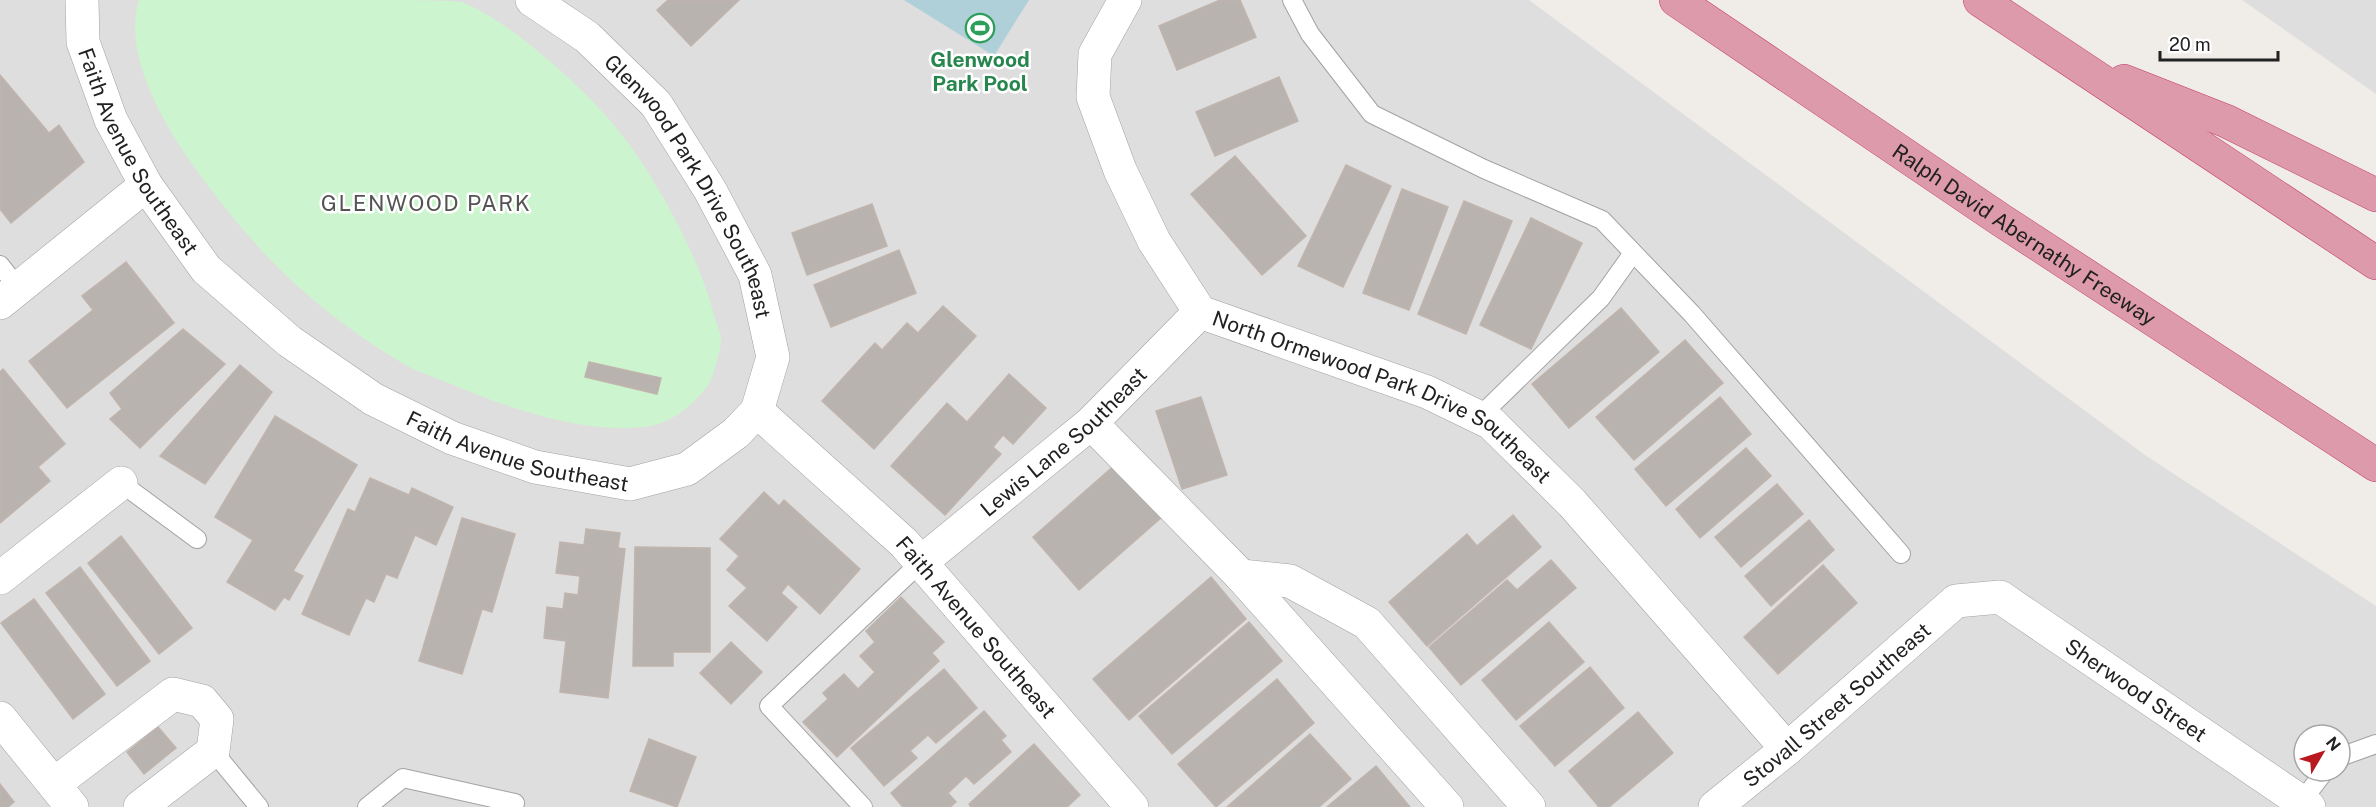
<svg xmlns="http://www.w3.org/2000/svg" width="2376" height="807" font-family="'Public Sans',sans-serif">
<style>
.residential{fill:#dfdede;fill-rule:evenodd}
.park{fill:#ccf4ce}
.water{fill:#afd0d8}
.building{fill:#b9b3af;stroke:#c0b4ad;stroke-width:1.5}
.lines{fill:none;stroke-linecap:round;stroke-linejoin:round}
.lane-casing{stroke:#a2a2a2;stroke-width:20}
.street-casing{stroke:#a2a2a2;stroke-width:34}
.highway-casing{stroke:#c73d72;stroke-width:34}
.lane{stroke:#fff;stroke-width:18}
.street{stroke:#fff;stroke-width:33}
.highway{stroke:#dd9aaa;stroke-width:33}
.labels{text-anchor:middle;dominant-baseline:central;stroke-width:5;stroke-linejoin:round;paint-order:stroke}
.leisure-label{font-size:21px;font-weight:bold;fill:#27864d;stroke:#fff}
.street-label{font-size:21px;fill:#212121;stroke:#fff}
.neighbourhood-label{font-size:22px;letter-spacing:1.5px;fill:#545454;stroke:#fff}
</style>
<rect width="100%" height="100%" fill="#f0ede9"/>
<!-- residential -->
<g class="residential">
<path d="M 0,0 L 1529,0 L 2145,455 L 2376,606 L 2376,807 L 0,807 ZM 2304,735 L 2340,735 L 2340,771 L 2304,771 Z"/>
<path d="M 2242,0 L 2376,0 L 2376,94 Z"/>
</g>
<!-- park -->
<path class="park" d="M 139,0 C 220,0 301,0 382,0 C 400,0 448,0 462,2 C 509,21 574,80 607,117 C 650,165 698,253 714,315 C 716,322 720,331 721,338 C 721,350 714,375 708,385 C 696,403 671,423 650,426 C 583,436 506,407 446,382 C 431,376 415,371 402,363 C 344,328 290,285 247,234 C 201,179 116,76 139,0 Z"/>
<!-- water -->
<path class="water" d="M 904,0 L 1029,0 L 994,56 Z"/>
<!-- building -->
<g class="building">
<path d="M 668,0 L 739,0 L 691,46 L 657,10 Z"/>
<path d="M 1220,0 L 1240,0 L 1256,37 L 1177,70 L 1159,26 Z"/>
<path d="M 0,75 L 49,133 L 59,125 L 84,162 L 11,223 L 0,209 Z"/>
<path d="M 1279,77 L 1298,121 L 1215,156 L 1196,112 Z"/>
<path d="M 1235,156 L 1306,236 L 1262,275 L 1191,194 Z"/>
<path d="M 1346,165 L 1391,186 L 1343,287 L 1298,266 Z"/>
<path d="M 1402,189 L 1448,207 L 1409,310 L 1363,293 Z"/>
<path d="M 1464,201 L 1512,221 L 1466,334 L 1418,314 Z"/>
<path d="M 872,204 L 887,246 L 807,275 L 792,233 Z"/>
<path d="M 1531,218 L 1582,243 L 1531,349 L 1480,325 Z"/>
<path d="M 899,250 L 916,293 L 831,327 L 814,285 Z"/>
<path d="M 126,262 L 174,323 L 67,408 L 29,361 L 93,310 L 82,296 Z"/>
<path d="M 943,306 L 976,336 L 874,449 L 822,401 L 875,343 L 882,350 L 907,323 L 918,333 Z"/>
<path d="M 1621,308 L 1659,352 L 1569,428 L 1532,384 Z"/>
<path d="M 183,329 L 225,364 L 140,448 L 110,419 L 122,409 L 110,393 Z"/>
<path d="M 1685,340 L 1723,383 L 1634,460 L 1596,417 Z"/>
<path d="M 589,362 L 661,378 L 657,394 L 585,377 Z"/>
<path d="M 240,365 L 272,392 L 205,484 L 160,456 Z"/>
<path d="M 3,369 L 65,444 L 38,467 L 50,481 L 0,523 L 0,372 Z"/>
<path d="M 1009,374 L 1046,408 L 1013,444 L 1003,435 L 993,447 L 1001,454 L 945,515 L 891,466 L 947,403 L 967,422 Z"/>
<path d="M 1201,397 L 1227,475 L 1182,489 L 1156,411 Z"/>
<path d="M 1720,397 L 1751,434 L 1666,506 L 1635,469 Z"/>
<path d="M 275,416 L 357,465 L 293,571 L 303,576 L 289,600 L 284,597 L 275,610 L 227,582 L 253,540 L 215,517 Z"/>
<path d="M 1746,448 L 1771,476 L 1700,538 L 1676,509 Z"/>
<path d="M 1116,464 L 1162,517 L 1079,590 L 1033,537 Z"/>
<path d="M 370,478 L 409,495 L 412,488 L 453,507 L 436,545 L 415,535 L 397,578 L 386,574 L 374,602 L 366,598 L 349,635 L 302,614 L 348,509 L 355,512 Z"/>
<path d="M 1777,484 L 1803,514 L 1741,567 L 1715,537 Z"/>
<path d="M 764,492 L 779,506 L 784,500 L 860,569 L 820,614 L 788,584 L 781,593 L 797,607 L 767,641 L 729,606 L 747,588 L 727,570 L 739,556 L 720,539 Z"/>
<path d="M 1513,515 L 1541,547 L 1427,646 L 1389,602 L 1467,534 L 1477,546 Z"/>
<path d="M 462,518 L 515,534 L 492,612 L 482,609 L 462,674 L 419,661 Z"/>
<path d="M 1809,520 L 1834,550 L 1771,606 L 1745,576 Z"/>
<path d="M 586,529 L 620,533 L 618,548 L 625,549 L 608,698 L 560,692 L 566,641 L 544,638 L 547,607 L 563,609 L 565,593 L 578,595 L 580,576 L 556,573 L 560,542 L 584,545 Z"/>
<path d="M 121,536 L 192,628 L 159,654 L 88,563 Z"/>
<path d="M 635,547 L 710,548 L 710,652 L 673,652 L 673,666 L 633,666 Z"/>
<path d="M 1551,560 L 1576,588 L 1461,685 L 1429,647 L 1507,580 L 1517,590 Z"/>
<path d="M 1823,565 L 1857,603 L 1778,674 L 1744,637 Z"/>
<path d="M 80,567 L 150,661 L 117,686 L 46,593 Z"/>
<path d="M 1211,577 L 1246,619 L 1129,720 L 1093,679 Z"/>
<path d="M 901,597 L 944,642 L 932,653 L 939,661 L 837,757 L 803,722 L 828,699 L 823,693 L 844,674 L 858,689 L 875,672 L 860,656 L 875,642 L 866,631 Z"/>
<path d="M 34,599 L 105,694 L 73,719 L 1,623 Z"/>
<path d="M 1249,622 L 1282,661 L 1172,754 L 1139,716 Z"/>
<path d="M 1549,622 L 1584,662 L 1516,720 L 1482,680 Z"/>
<path d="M 731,642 L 762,672 L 731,704 L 700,673 Z"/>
<path d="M 1590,667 L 1624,708 L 1555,766 L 1520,726 Z"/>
<path d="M 944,669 L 977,708 L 936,743 L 928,735 L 910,751 L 917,758 L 884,786 L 851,748 Z"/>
<path d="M 1277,679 L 1314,723 L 1216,807 L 1178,764 Z"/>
<path d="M 984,711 L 1006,736 L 1001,740 L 1011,752 L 974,784 L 966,776 L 948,793 L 956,802 L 950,807 L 903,807 L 891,793 Z"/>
<path d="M 1638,712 L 1673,753 L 1609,807 L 1599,807 L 1569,771 Z"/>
<path d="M 158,727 L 176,748 L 144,774 L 127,752 Z"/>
<path d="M 1310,734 L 1351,779 L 1319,807 L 1227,807 Z"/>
<path d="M 649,739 L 696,757 L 677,807 L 630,791 Z"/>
<path d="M 1034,744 L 1080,795 L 1067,807 L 971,807 L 969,804 Z"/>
<path d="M 1376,766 L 1410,807 L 1327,807 Z"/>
<path d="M 0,784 L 14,802 L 8,807 L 0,807 Z"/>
</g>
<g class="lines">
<!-- lane casing -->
<g class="lane-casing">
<g id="lane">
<path d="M 1292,0 L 1310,34 L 1372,114 L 1484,169 L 1602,220 L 1692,314 L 1901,554"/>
<path d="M 0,265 L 18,288"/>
<path d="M 1478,418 L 1601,298 L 1633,253"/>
<path d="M 121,483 L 197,539"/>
<path d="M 213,751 L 259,807"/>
<path d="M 2340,757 L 2376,744"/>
<path d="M 2301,802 L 2325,771"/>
<path d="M 367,807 L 403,778 L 515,803"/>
<path d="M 863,807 L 769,706 L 920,563"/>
</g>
</g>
<!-- street casing -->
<g class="street-casing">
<g id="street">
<path id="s1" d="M 82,0 L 83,42 L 111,120 L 146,185 L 206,269 L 289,341 L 373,399 L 452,438 L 535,467 L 630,484 L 687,469 L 736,433 L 757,411 L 904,543 L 1132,807"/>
<path id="s2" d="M 532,0 L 587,37 L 656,104 L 710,190 L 755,275 L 773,357 L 757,411"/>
<path id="s3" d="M 1125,0 L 1095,54 L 1093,97 L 1120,170 L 1154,241 L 1200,312 L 1427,392 L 1491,423 L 1572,503 L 1787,749"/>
<path d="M 0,303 L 146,185"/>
<path d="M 1091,423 L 1241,576 L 1447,807"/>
<path id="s4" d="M 920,563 L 1091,423 L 1200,312"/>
<path d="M 1241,576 L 1290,581 L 1367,623 L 1529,807"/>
<path d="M 0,578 L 121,483"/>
<path d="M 0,718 L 72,807"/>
<path d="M 54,784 L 173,694 L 202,701 L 217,719 L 213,751 L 140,807"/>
<path id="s5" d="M 1715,807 L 1787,749 L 1956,601 L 2000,597 L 2309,807"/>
</g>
</g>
<!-- highway casing -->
<g class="highway-casing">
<g id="highway">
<path id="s6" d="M 1676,0 L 2001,220 L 2376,465"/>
<path d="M 1980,0 L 2376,263"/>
<path d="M 2124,81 L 2226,121 L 2376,195"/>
</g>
</g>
<!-- lane -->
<use href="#lane" class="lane"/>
<!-- street -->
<use href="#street" class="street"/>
<!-- highway -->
<use href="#highway" class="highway"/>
</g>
<!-- icons -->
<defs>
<g id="stadium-ring" transform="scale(1.5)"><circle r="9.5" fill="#fff" stroke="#2e9e5b" stroke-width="1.5"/><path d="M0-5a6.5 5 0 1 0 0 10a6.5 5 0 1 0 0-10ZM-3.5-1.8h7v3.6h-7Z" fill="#2e9e5b"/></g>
</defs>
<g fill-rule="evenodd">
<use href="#stadium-ring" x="980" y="28"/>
</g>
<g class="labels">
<!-- leisure labels -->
<g class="leisure-label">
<text x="980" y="59">Glenwood<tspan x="980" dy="24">Park Pool</tspan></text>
</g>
<!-- street labels -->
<g class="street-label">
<text stroke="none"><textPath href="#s1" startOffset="165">Faith Avenue Southeast</textPath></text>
<text stroke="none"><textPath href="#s2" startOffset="250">Glenwood Park Drive Southeast</textPath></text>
<text stroke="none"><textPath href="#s6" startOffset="420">Ralph David Abernathy Freeway</textPath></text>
<text stroke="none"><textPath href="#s3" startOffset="549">North Ormewood Park Drive Southeast</textPath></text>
<text stroke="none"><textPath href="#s4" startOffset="188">Lewis Lane Southeast</textPath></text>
<text stroke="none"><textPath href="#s1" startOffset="669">Faith Avenue Southeast</textPath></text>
<text stroke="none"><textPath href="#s1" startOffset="1245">Faith Avenue Southeast</textPath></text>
<text stroke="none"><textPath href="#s5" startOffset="526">Sherwood Street</textPath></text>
<text stroke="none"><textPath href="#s5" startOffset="159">Stovall Street Southeast</textPath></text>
</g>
<!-- neighbourhood labels -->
<g class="neighbourhood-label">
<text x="426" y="203">GLENWOOD PARK</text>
</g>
</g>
<!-- north arrow -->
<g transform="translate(2322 753) rotate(51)"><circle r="28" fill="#ffffff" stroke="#a6a6a6" stroke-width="1.5"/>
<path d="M0-4.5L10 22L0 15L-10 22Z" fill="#b9181f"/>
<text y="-9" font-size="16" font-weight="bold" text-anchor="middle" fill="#212121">N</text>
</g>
<!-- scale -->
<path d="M2160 51v9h118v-9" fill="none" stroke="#212121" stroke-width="3"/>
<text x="2169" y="51" font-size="18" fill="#212121" stroke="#ffffff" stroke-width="4.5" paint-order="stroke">20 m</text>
</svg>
